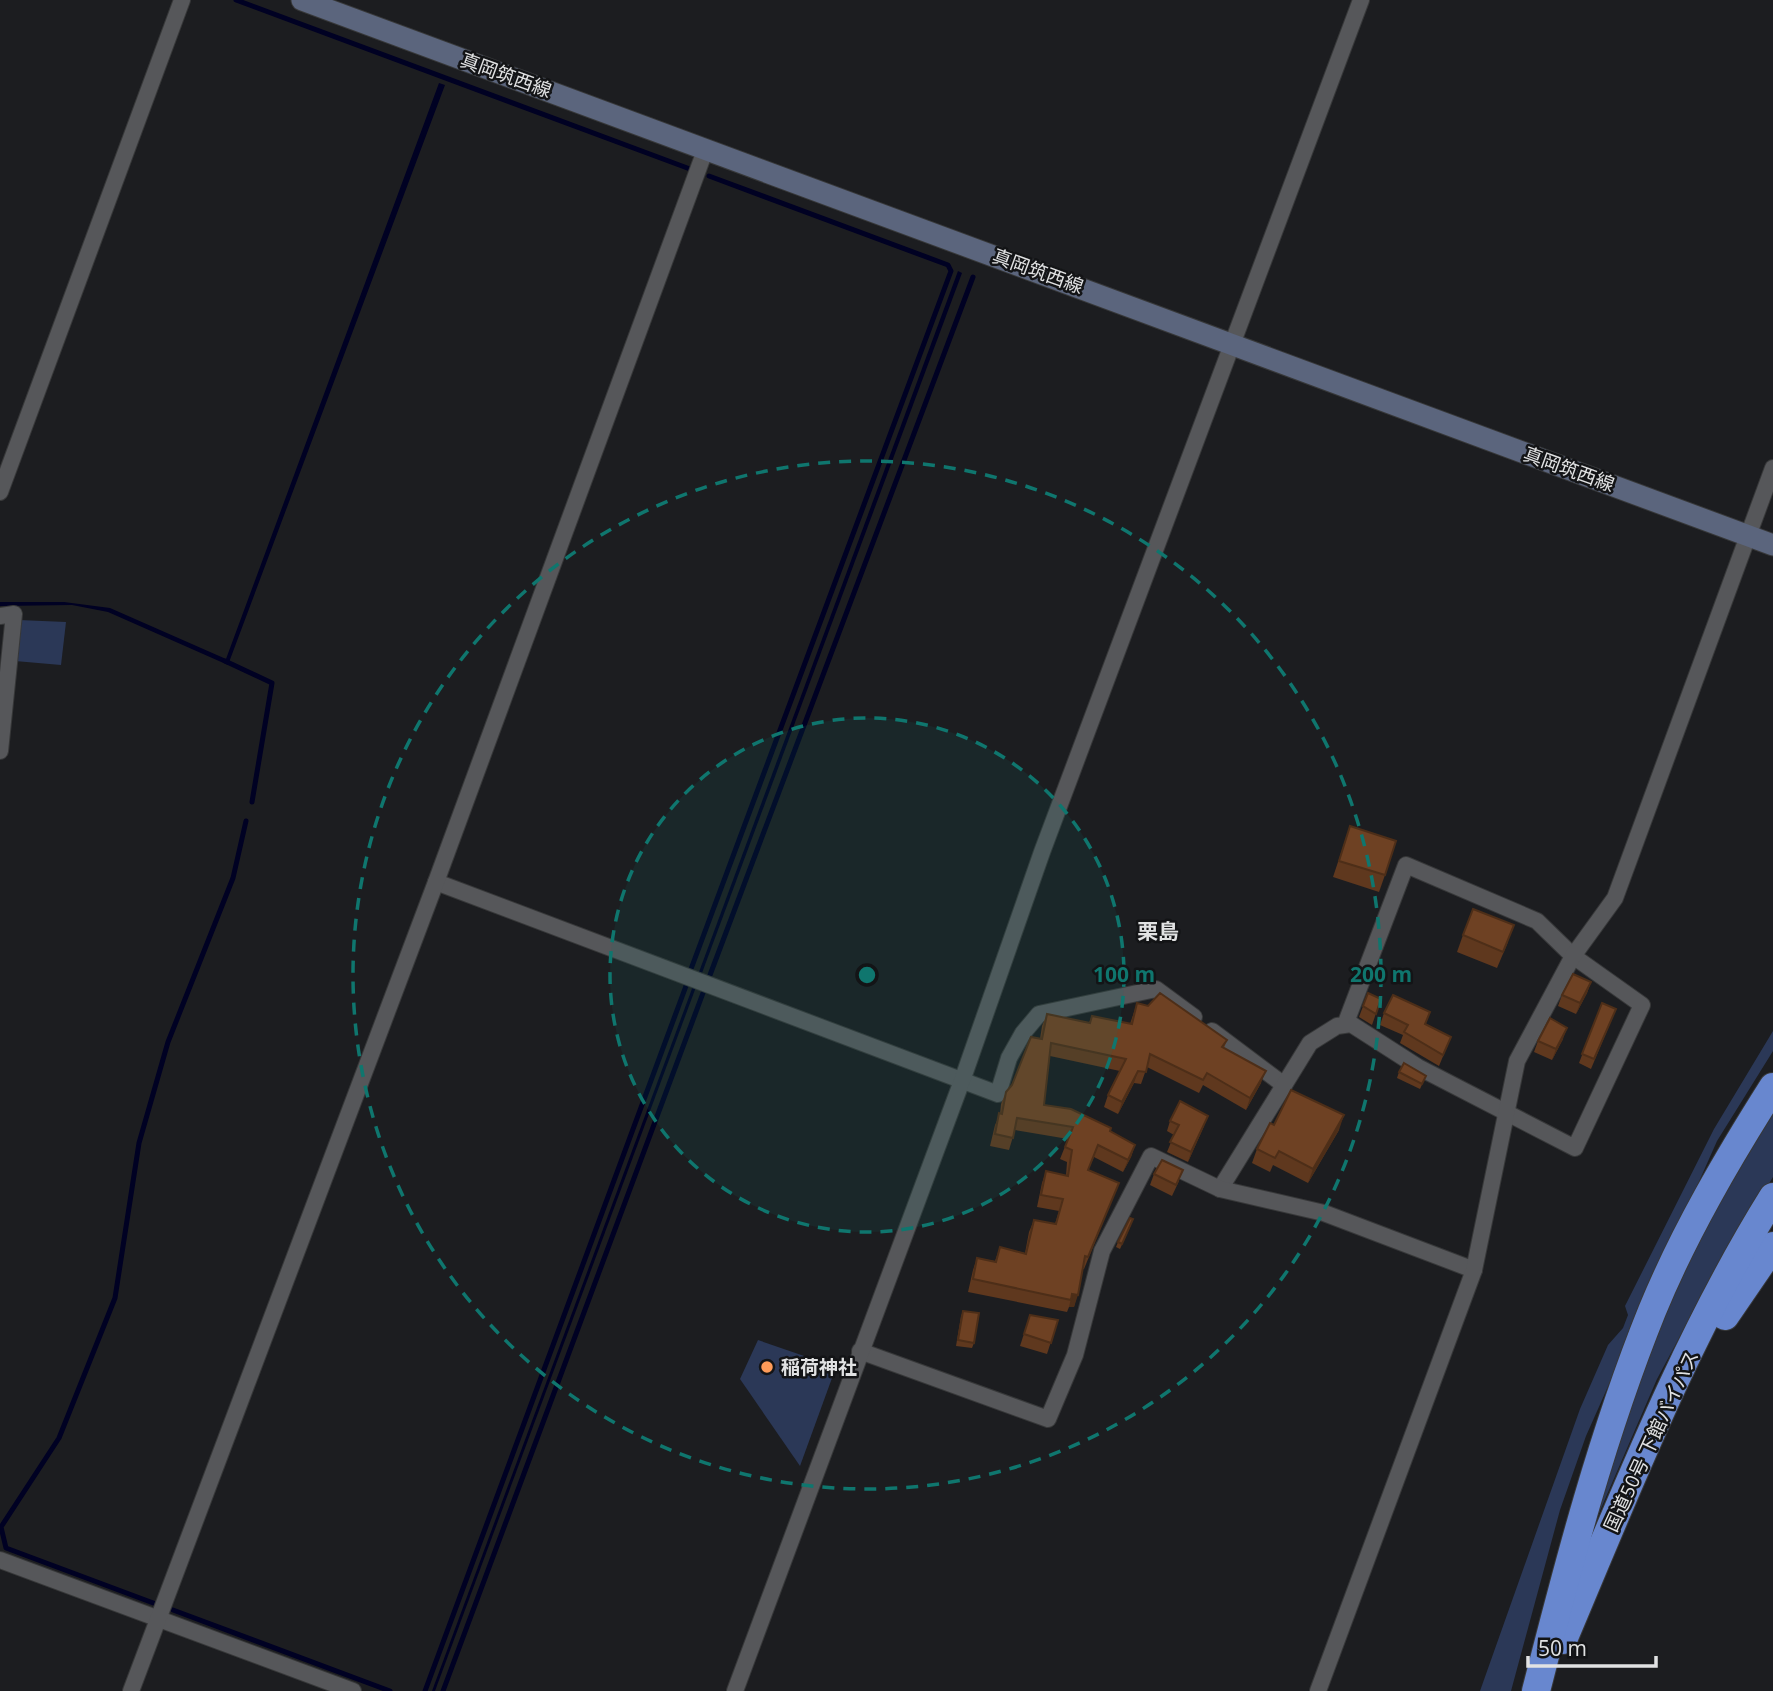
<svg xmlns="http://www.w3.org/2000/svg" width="1773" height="1691" font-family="'Open Sans','Noto Sans JP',sans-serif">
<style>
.green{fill:#2b3857}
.water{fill:#000123}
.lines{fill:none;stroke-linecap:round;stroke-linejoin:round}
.stream{stroke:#000123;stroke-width:5}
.street-casing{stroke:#373839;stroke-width:18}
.secondary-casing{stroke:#373839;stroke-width:23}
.highway-casing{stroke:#373839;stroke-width:30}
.street{stroke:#56575a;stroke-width:16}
.secondary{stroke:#5b657d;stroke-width:21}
.highway{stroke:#6887cf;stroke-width:28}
.wall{fill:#5f381e}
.shaded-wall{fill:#4d2e18}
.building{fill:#6e4123;stroke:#4d2e18;stroke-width:2}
.ring{fill:none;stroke:#0f766e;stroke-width:3.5;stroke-dasharray:12 9}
.poi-dot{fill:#fe9b59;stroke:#131416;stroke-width:2.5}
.labels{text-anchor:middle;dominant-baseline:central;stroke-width:5;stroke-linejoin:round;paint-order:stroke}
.street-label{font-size:19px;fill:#e1e2e3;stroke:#131416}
.poi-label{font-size:19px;font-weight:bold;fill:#e1e2e3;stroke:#131416;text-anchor:start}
.neighbourhood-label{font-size:21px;font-weight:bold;fill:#e1e2e3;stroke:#131416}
.centre{fill:#0f766e;stroke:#131416;stroke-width:3.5}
.ring-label{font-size:21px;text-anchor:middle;font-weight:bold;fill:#0f766e;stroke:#131416;stroke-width:5;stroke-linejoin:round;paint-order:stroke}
</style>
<rect width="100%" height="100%" fill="#1c1d20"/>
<!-- green -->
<g class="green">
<path d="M 19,620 L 66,622 L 61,665 L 15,661 Z"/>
<path d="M 1773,1031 L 1773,1051 L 1717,1141 L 1586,1436 L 1560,1510 L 1511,1691 L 1480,1691 L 1580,1409 L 1608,1345 L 1623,1328 L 1628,1315 L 1625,1306 L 1714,1129 Z"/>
<path d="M 1773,1100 L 1773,1177 L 1709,1282 L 1657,1379 L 1593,1527 L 1656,1321 Z"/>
<path d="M 758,1340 L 836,1367 L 800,1466 L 740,1379 Z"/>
</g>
<!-- water -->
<g class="water">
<path d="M 439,83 L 445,85 L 228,665 L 108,612 L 72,605 L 0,606 L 0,602 L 64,602 L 110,608 L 226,659 Z"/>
<path d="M 958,271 L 962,273 L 702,973 L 699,972 Z"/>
<path d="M 693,986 L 696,987 L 435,1691 L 432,1691 Z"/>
</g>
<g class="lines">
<!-- stream -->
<g class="stream">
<path d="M 236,0 L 690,169"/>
<path d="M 225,661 L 272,683 L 252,802"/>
<path d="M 691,969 L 951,271 L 948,265 L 709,176"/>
<path d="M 710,975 L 973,277"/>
<path d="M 156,1604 L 6,1548 L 1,1527 L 59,1438 L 115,1298 L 139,1143 L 168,1042 L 233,878 L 246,821"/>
<path d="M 173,1610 L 390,1691"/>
<path d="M 425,1691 L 686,986"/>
<path d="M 443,1691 L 703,993"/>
</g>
<!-- street casing -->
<g class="street-casing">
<g id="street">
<path d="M 0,492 L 182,0"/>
<path d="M 0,616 L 14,614 L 0,751"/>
<path d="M 436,882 L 998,1094 L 1009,1058 L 1023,1033 L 1039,1014 L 1156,989 L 1194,1017"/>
<path d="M 1212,1031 L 1284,1085"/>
<path d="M 1220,1189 L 1310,1043 L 1337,1026 L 1351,1024 L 1418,1067 L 1575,1148 L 1642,1005 L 1573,956 L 1537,921 L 1406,865 L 1345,1025"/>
<path d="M 860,1351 L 1048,1419 L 1075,1355 L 1102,1251 L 1151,1156 L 1220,1189 L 1324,1213 L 1474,1270"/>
<path d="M 0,1560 L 353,1691"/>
<path d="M 131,1691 L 436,882 L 706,148"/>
<path d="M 735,1691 L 963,1078 L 1042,852 L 1361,0"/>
<path d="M 1318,1691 L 1474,1270 L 1517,1061 L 1573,956 L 1615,898 L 1773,468"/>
</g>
</g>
<!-- secondary casing -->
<g class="secondary-casing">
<path id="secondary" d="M 302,0 L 1773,545"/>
</g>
<!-- highway casing -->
<g class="highway-casing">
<g id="highway">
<path d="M 1725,1316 L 1773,1246"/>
<path d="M 1563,1640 C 1626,1491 1687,1335 1773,1197"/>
<path d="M 1536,1691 C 1569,1562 1602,1435 1652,1311 C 1684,1233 1728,1158 1773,1087"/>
</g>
</g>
<!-- street -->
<use href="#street" class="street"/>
<!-- secondary -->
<use href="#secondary" class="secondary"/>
<!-- highway -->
<use href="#highway" class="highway"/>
</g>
<!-- wall -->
<g class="wall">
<path d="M 1350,826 L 1385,875 L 1379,892 L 1333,877 Z"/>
<path d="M 1463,935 L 1508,942 L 1497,968 L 1457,952 Z"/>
<path d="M 1591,982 L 1587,993 L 1576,1014 L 1558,1006 L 1562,995 Z"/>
<path d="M 1368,993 L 1381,999 L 1372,1025 L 1359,1017 Z"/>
<path d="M 1137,1003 L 1227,1040 L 1224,1048 L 1261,1083 L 1246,1110 L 1203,1085 L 1199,1093 L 1147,1067 L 1141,1084 L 1134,1083 L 1118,1114 L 1104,1107 L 1108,1095 L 1120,1071 L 1050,1056 L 1044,1105 L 1110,1131 L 1135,1145 L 1131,1157 L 1123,1172 L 1094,1157 L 1088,1170 L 1119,1183 L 1084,1269 L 1083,1269 L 1074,1307 L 1069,1307 L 1067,1312 L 968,1292 L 973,1270 L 977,1258 L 995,1261 L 1000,1247 L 1025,1253 L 1029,1232 L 1034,1220 L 1055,1224 L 1059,1211 L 1037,1207 L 1042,1183 L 1046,1171 L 1066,1176 L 1067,1162 L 1060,1159 L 1068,1139 L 1015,1130 L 1009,1150 L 990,1146 L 995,1125 L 1000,1114 L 1001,1104 L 1006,1092 L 1012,1085 L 1040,1039 L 1042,1026 L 1047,1014 L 1089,1023 L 1092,1016 L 1130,1024 Z"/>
<path d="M 1602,1003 L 1616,1009 L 1591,1069 L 1579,1063 Z"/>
<path d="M 1384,1013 L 1426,1024 L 1451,1037 L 1439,1066 L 1400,1043 L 1403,1035 L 1380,1025 Z"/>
<path d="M 1563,1039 L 1552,1060 L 1534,1052 L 1538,1041 Z"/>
<path d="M 1399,1072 L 1426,1076 L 1420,1089 L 1397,1078 Z"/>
<path d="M 1170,1121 L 1204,1126 L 1188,1162 L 1167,1152 L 1174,1135 L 1167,1131 Z"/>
<path d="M 1274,1125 L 1339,1130 L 1308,1183 L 1273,1165 L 1270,1172 L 1252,1163 L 1257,1149 Z"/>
<path d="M 1154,1174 L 1179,1181 L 1172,1196 L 1150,1185 Z"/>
<path d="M 1131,1225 L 1120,1249 L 1116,1247 L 1118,1242 Z"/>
<path d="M 963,1311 L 974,1343 L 972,1348 L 956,1346 L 961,1316 Z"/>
<path d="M 1030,1315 L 1058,1320 L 1047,1354 L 1020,1346 Z"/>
</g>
<!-- shaded-wall -->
<g class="shaded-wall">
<path d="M 1591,982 L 1587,993 L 1576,1014 L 1580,1003 Z"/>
<path d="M 1567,1028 L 1563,1039 L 1552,1060 L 1556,1049 Z"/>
<path d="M 1138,1071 L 1134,1083 L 1118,1114 L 1122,1102 Z"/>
<path d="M 1266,1071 L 1261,1083 L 1246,1110 L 1250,1098 Z"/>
<path d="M 1344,1115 L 1339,1130 L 1308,1183 L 1313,1169 Z"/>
<path d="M 1208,1116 L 1204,1126 L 1188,1162 L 1191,1152 Z"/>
<path d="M 1135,1145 L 1131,1157 L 1123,1172 L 1128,1160 Z"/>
<path d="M 1072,1294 L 1078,1295 L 1074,1307 L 1069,1307 Z"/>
</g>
<!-- building -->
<g class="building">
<path d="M 1350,826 L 1396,841 L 1385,875 L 1339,861 Z"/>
<path d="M 1473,909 L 1514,925 L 1503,952 L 1463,935 Z"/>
<path d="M 1573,974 L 1591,982 L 1580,1003 L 1562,995 Z"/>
<path d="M 1160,993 L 1227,1040 L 1222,1047 L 1266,1071 L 1250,1098 L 1207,1073 L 1203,1080 L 1150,1054 L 1146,1072 L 1138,1071 L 1122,1102 L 1108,1095 L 1126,1059 L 1051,1043 L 1044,1105 L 1071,1109 L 1111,1128 L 1110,1131 L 1135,1145 L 1128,1160 L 1098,1145 L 1088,1170 L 1119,1183 L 1088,1257 L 1085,1256 L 1078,1295 L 1072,1294 L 1071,1300 L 973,1279 L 977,1258 L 996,1262 L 1000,1247 L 1026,1254 L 1034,1220 L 1056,1224 L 1063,1199 L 1041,1195 L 1046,1171 L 1068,1176 L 1072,1150 L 1065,1147 L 1073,1127 L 1017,1118 L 1013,1138 L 995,1134 L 999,1113 L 1002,1114 L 1006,1092 L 1012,1085 L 1031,1037 L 1042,1039 L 1047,1014 L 1090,1023 L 1092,1016 L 1132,1024 L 1137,1003 L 1148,1006 Z"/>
<path d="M 1368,993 L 1381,999 L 1376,1014 L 1363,1006 Z"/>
<path d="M 1393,995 L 1430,1012 L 1425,1024 L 1451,1037 L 1443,1055 L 1404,1032 L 1408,1025 L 1384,1013 Z"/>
<path d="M 1602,1003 L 1616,1009 L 1594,1059 L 1582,1054 Z"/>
<path d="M 1550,1018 L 1567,1028 L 1556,1049 L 1538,1041 Z"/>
<path d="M 1404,1063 L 1426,1076 L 1422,1084 L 1399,1072 Z"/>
<path d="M 1291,1090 L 1344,1115 L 1313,1169 L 1279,1151 L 1275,1158 L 1257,1149 L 1270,1123 L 1274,1125 Z"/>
<path d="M 1180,1101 L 1208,1116 L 1191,1152 L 1170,1142 L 1179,1125 L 1170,1121 Z"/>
<path d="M 1162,1160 L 1183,1170 L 1176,1185 L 1154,1174 Z"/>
<path d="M 1130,1218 L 1133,1219 L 1122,1244 L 1118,1242 Z"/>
<path d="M 963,1311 L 979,1313 L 974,1343 L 958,1340 Z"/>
<path d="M 1030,1315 L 1058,1320 L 1051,1343 L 1024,1334 Z"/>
</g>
<!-- distance rings -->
<circle cx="867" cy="975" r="257" fill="#0f766e" fill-opacity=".12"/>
<g class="ring">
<circle cx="867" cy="975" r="257"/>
<circle cx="867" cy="975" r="514"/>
</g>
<!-- markers -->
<circle class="poi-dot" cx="767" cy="1367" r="7"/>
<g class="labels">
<!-- street labels -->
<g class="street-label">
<text transform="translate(506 75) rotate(20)">真岡筑西線</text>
<text transform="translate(1038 271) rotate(20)">真岡筑西線</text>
<text transform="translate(1569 469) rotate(20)">真岡筑西線</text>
<text transform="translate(1651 1441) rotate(-65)">国道50号 下館バイパス</text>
</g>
<!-- poi labels -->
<g class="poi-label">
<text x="781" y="1367">稲荷神社</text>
</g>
<!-- neighbourhood labels -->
<g class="neighbourhood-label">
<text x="1158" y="931">栗島</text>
</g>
</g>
<circle cx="867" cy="975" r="10" class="centre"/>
<g class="ring-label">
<text x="1124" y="982">100 m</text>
<text x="1381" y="982">200 m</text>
</g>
<!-- scale -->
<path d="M1528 1656v10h128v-10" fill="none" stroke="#e1e2e3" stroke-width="3.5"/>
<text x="1538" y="1656" font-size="21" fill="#e1e2e3" stroke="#131416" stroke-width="5" paint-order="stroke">50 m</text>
</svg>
